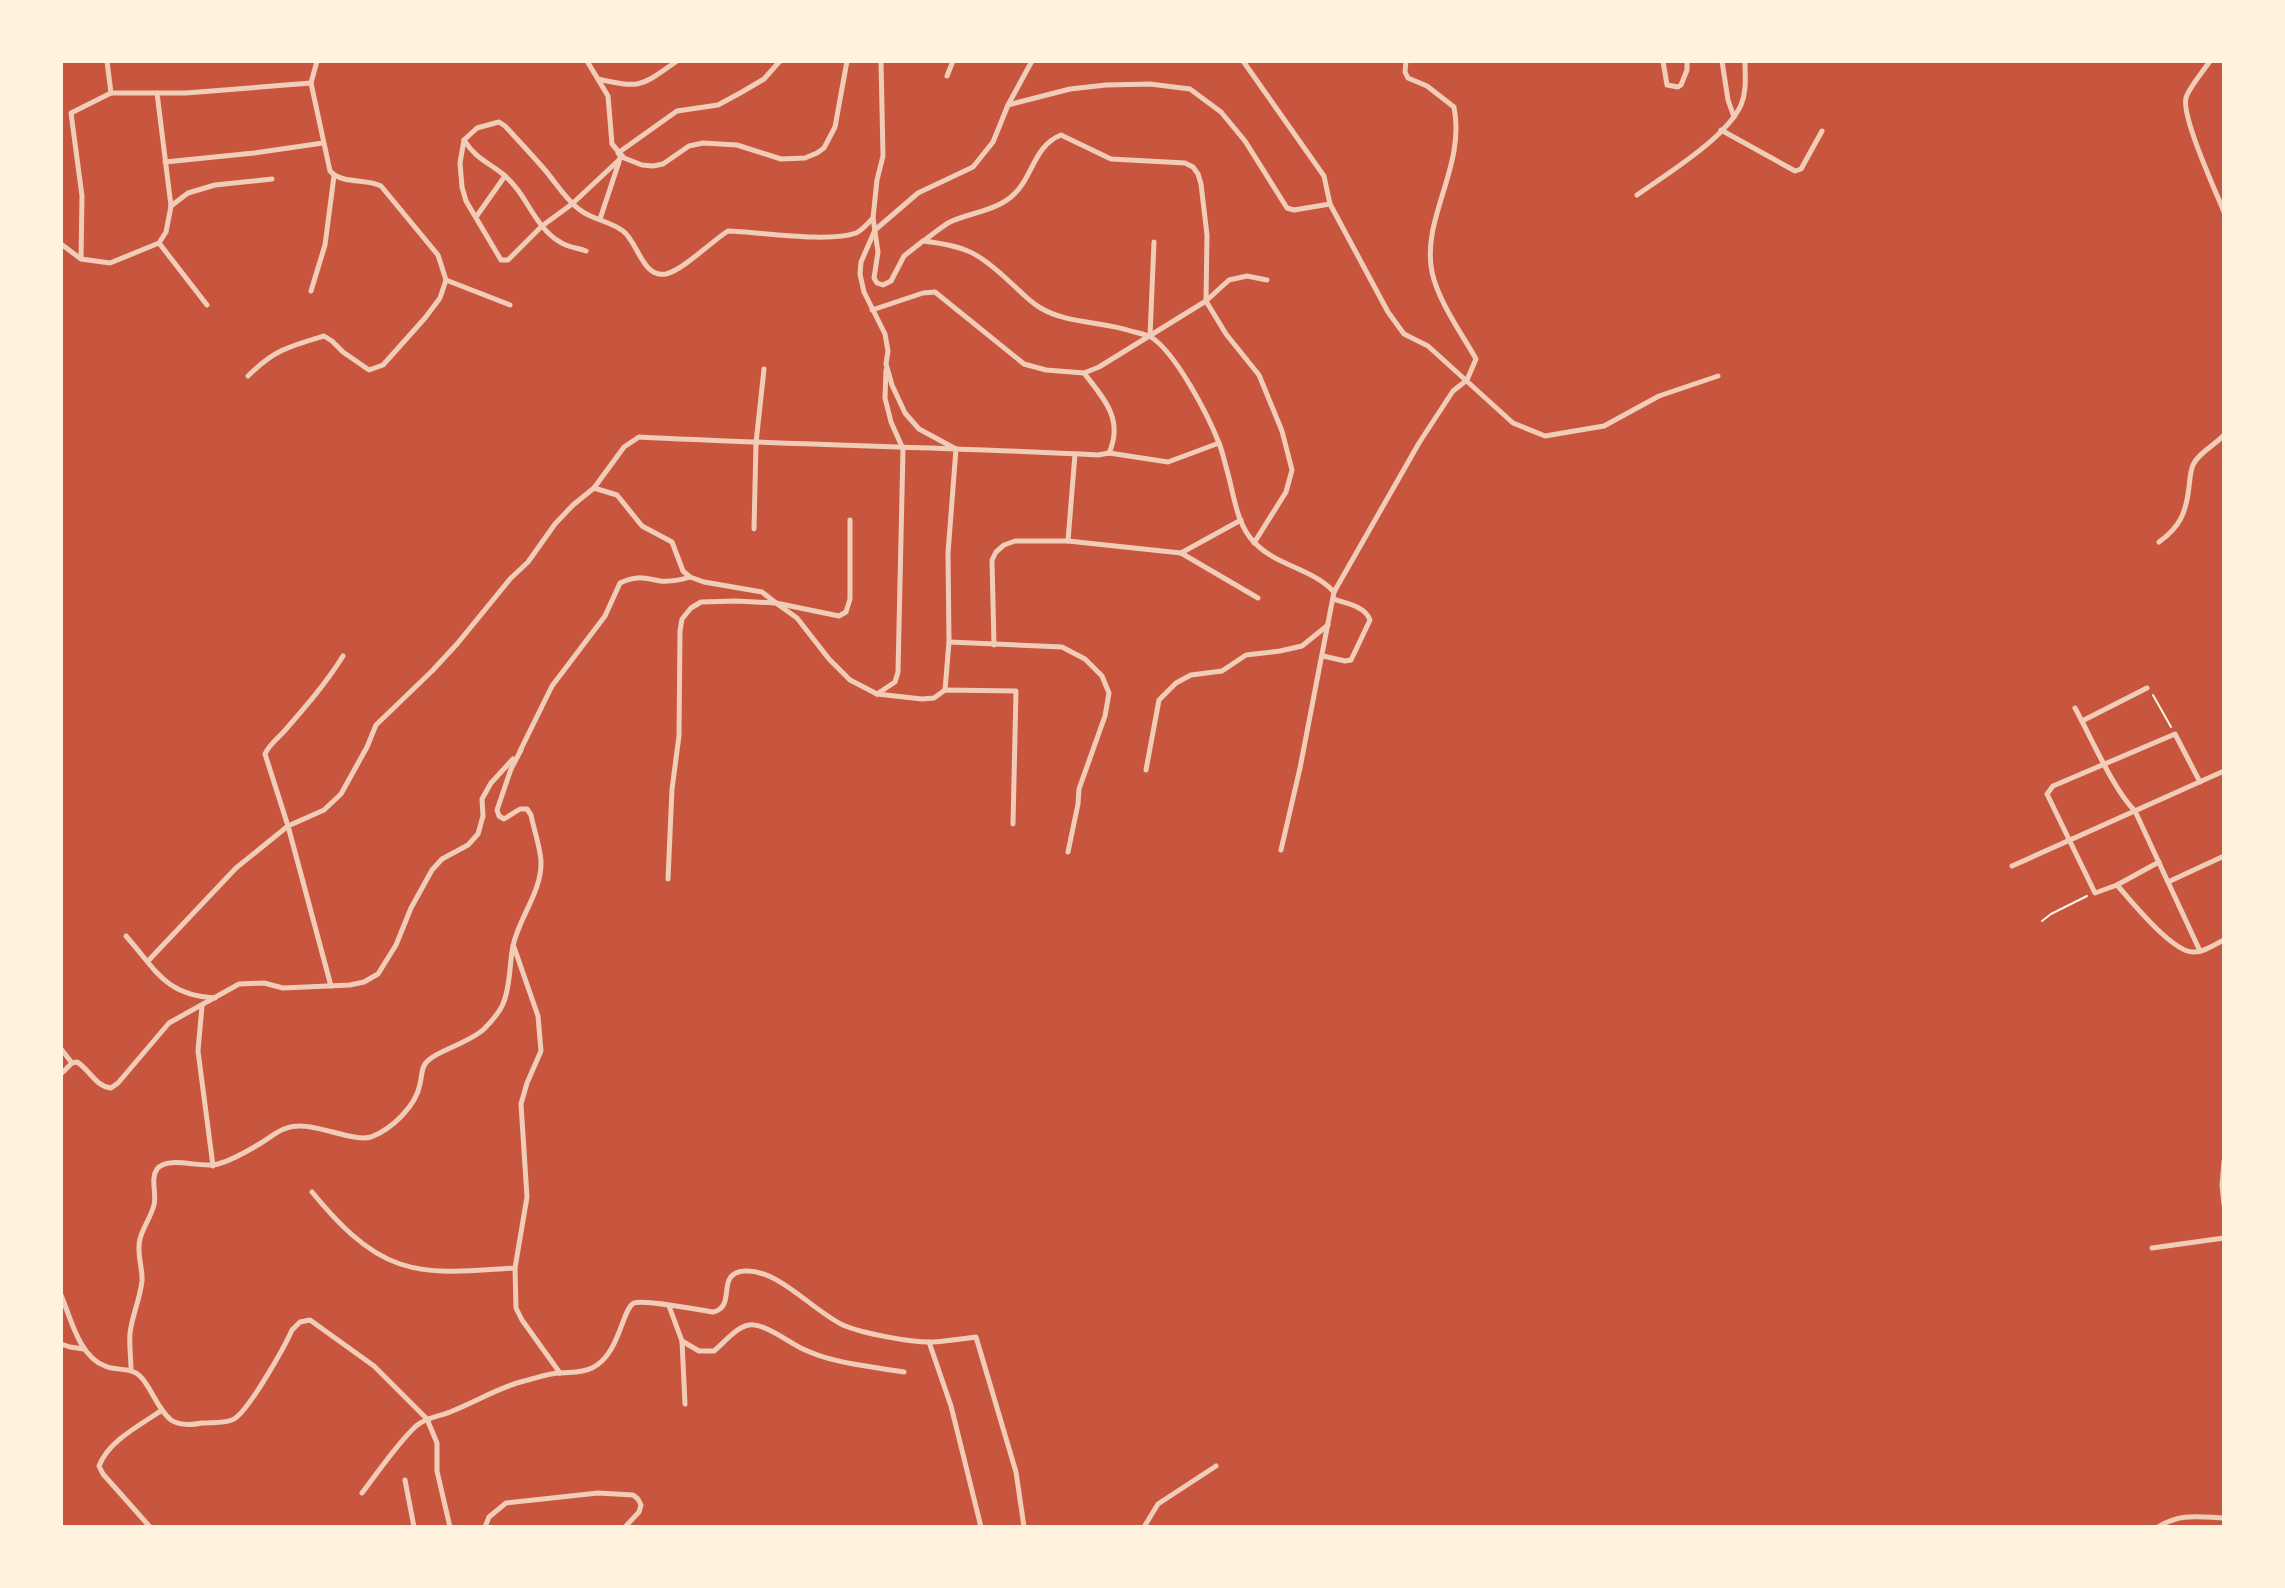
<svg xmlns="http://www.w3.org/2000/svg" width="2285" height="1588" font-family="'Nunito Sans',sans-serif">
<style>
.lines{fill:none;stroke-linecap:round;stroke-linejoin:round}
.path{stroke:#fff3e0;stroke-width:2}
.minor{stroke:#f1ccb7;stroke-width:5}
</style>
<rect width="100%" height="100%" fill="#c8553d"/>
<g class="lines">
<!-- path -->
<g class="path">
<path d="M 2153,695 L 2171,727"/>
<path d="M 2042,921 L 2051,914 L 2087,896"/>
</g>
<!-- minor -->
<g class="minor">
<path d="M 107,61 L 111,93 L 186,93 L 311,83"/>
<path d="M 587,61 L 608,96 L 612,144 L 624,158 L 642,165 L 653,166 L 663,164 L 689,146 L 703,143 L 737,145 L 781,159 L 805,158 L 817,153 L 824,148 L 835,127 L 847,61"/>
<path d="M 881,61 L 883,156 L 877,180 L 873,218 L 878,252 L 874,278 L 877,283 L 883,285 L 891,281 L 904,256 L 923,241 C 967,246 979,253 1011,283 C 1020,291 1029,301 1039,307 C 1066,324 1101,321 1131,331 C 1137,333 1145,334 1151,337 C 1176,353 1208,415 1219,443 C 1223,453 1225,464 1228,474 C 1234,496 1237,525 1254,542 C 1276,566 1312,568 1334,592"/>
<path d="M 1243,61 L 1324,176 L 1330,204 L 1388,312 L 1404,334 L 1428,346 L 1513,423 L 1545,436 L 1604,426 L 1659,396 L 1718,376"/>
<path d="M 1663,61 L 1667,85 L 1678,87 L 1681,85 L 1687,70 L 1687,61"/>
<path d="M 1722,61 L 1728,100 L 1734,117"/>
<path d="M 2210,61 C 2204,70 2188,89 2186,98 C 2181,116 2216,192 2224,212"/>
<path d="M 947,76 L 953,61"/>
<path d="M 598,79 C 642,89 641,86 677,61"/>
<path d="M 1008,105 L 1032,61"/>
<path d="M 1721,130 L 1795,171 L 1801,169 L 1822,131"/>
<path d="M 464,140 L 460,163 L 462,187 L 466,201 L 501,260 L 508,260 L 542,226 L 572,204 L 620,159 L 620,154"/>
<path d="M 618,153 L 677,111 L 718,105 L 742,92 L 764,79 L 780,61"/>
<path d="M 165,162 L 254,153 L 323,143"/>
<path d="M 1637,195 C 1667,174 1726,138 1741,105 C 1747,91 1745,76 1745,61"/>
<path d="M 171,206 L 188,193 L 215,185 L 272,179"/>
<path d="M 476,217 L 505,176"/>
<path d="M 600,219 L 619,162"/>
<path d="M 923,241 C 932,235 941,227 950,222 C 969,213 994,211 1011,197 C 1033,179 1033,146 1061,135 L 1111,159 L 1185,163 L 1193,167 L 1198,174 L 1201,184 L 1207,235 L 1206,301 L 1226,334 L 1259,375 L 1282,431 L 1292,470 L 1286,492 L 1254,543"/>
<path d="M 159,243 L 207,305"/>
<path d="M 61,244 L 81,259 L 110,263 L 159,243 L 166,232 L 171,206 L 157,93"/>
<path d="M 586,251 C 578,248 567,247 560,242 C 534,227 527,194 504,175 C 487,161 477,160 464,140 L 477,128 L 499,122 L 505,126 C 519,141 532,155 545,170 C 556,183 566,200 580,210 C 593,220 610,221 623,231 C 638,242 642,278 666,274 C 683,270 712,241 728,231 C 760,232 828,243 856,233 C 863,230 868,223 873,218"/>
<path d="M 81,259 L 82,196 L 71,113 L 111,93"/>
<path d="M 446,280 L 510,305"/>
<path d="M 311,291 L 325,245 L 334,176"/>
<path d="M 872,310 L 923,293 L 935,292 L 1024,364 L 1046,370 L 1084,373 L 1099,367 L 1206,301 L 1229,280 L 1247,276 L 1267,280"/>
<path d="M 1150,336 L 1154,242"/>
<path d="M 1084,373 C 1104,399 1124,419 1109,453"/>
<path d="M 248,376 C 274,350 290,346 324,336 L 332,341 L 343,352 L 369,370 L 383,365 L 425,318 L 440,298 L 446,280 L 438,255 L 381,186 C 366,178 343,185 330,171 L 311,83 L 317,61"/>
<path d="M 594,488 L 617,495 L 642,526 L 672,542 L 683,571 L 690,577 L 704,582 L 762,592 L 776,603 L 839,616 L 846,612 L 850,599 L 850,520"/>
<path d="M 754,529 L 756,443 L 764,369"/>
<path d="M 1068,541 L 1075,454"/>
<path d="M 2159,542 C 2180,527 2186,513 2189,487 C 2190,480 2190,472 2193,465 C 2198,453 2215,445 2224,435"/>
<path d="M 1181,553 L 1258,598"/>
<path d="M 949,642 L 1062,647 L 1085,659 L 1102,676 L 1109,693 L 1105,716 L 1079,789 L 1078,804 L 1068,852"/>
<path d="M 994,645 L 992,560 L 996,552 L 1004,545 L 1015,541 L 1068,541 L 1181,553 L 1241,520"/>
<path d="M 1323,656 L 1345,661 L 1351,660 L 1370,620 C 1365,606 1346,603 1333,599"/>
<path d="M 945,690 L 949,642 L 948,553 L 956,449 L 919,429 L 905,413 L 892,385 L 886,364 L 888,351 L 885,334 L 864,292 L 860,274 L 861,262 L 875,230 L 918,193 L 973,167 L 993,142 L 1008,105 L 1070,89 L 1106,85 L 1150,84 L 1190,89 L 1221,112 L 1245,141 L 1287,208 L 1294,210 L 1330,204"/>
<path d="M 877,694 L 895,682 L 898,672 L 903,449 L 891,422 L 885,398 L 886,370"/>
<path d="M 2075,708 C 2091,737 2113,789 2135,811 L 2200,951"/>
<path d="M 2082,721 L 2147,688"/>
<path d="M 520,751 L 552,686 L 605,616 L 620,583 C 636,575 644,578 660,581 C 671,582 681,580 690,577"/>
<path d="M 1146,770 L 1159,700 L 1176,683 L 1191,675 L 1222,671 L 1246,655 L 1280,651 L 1302,646 L 1328,625"/>
<path d="M 1281,850 L 1300,768 L 1334,592 L 1419,443 L 1453,391 L 1467,380 L 1476,359 C 1462,334 1438,301 1432,272 C 1421,218 1466,167 1454,107 L 1427,86 L 1408,78 L 1405,72 L 1406,61"/>
<path d="M 2159,862 L 2117,885 L 2095,893 L 2047,794 L 2053,786 L 2175,734 L 2200,782"/>
<path d="M 2012,866 L 2224,771"/>
<path d="M 668,879 L 672,789 L 679,736 L 680,631 L 682,619 L 691,608 L 701,602 L 736,601 L 776,603 L 797,618 L 829,659 L 850,680 L 877,694 L 922,699 L 934,698 L 945,690 L 1016,691 L 1013,824"/>
<path d="M 2168,882 L 2224,856"/>
<path d="M 2117,885 C 2131,901 2172,952 2193,952 C 2203,953 2215,944 2224,940"/>
<path d="M 126,936 C 157,971 165,995 215,998"/>
<path d="M 514,947 L 538,1016 L 541,1051 L 527,1083 L 521,1104 L 527,1197 L 515,1268 L 516,1308 L 522,1320 L 560,1373"/>
<path d="M 148,961 L 236,868 L 288,826 L 324,810 L 341,794 L 367,747 L 376,725 L 432,671 L 457,644 L 510,579 L 528,562 L 555,524 L 573,505 L 594,488 L 624,447 L 639,437 C 792,445 945,447 1098,455 L 1109,453 L 1168,462 L 1219,443"/>
<path d="M 331,986 L 288,826 L 265,754 C 270,743 280,737 287,728 C 307,705 327,682 343,656"/>
<path d="M 202,1006 L 198,1051 L 213,1166"/>
<path d="M 61,1049 L 72,1063"/>
<path d="M 61,1074 L 72,1063 L 77,1062 C 90,1070 95,1086 111,1088 L 118,1083 L 169,1023 L 239,984 L 264,983 L 283,988 L 350,985 L 364,982 L 378,974 L 396,945 L 411,908 L 432,870 L 442,859 L 468,845 L 478,834 L 483,816 L 482,799 L 491,783 L 513,759"/>
<path d="M 2224,1161 L 2222,1185 L 2224,1205"/>
<path d="M 312,1192 C 335,1220 364,1252 400,1264 C 436,1276 478,1270 515,1268"/>
<path d="M 2152,1248 L 2224,1238"/>
<path d="M 61,1295 C 71,1319 79,1356 105,1366 C 116,1371 131,1367 140,1376 C 152,1388 157,1409 171,1420 C 180,1426 192,1425 202,1423 C 211,1422 226,1424 234,1419 C 249,1410 284,1348 292,1330 L 300,1322 L 310,1320 L 374,1366 L 427,1419 L 437,1443 L 437,1471 L 450,1527"/>
<path d="M 669,1306 L 682,1341 L 685,1404"/>
<path d="M 682,1341 L 699,1351 L 714,1351 C 724,1343 736,1327 749,1325 C 763,1322 790,1343 803,1349 C 834,1364 870,1366 904,1372"/>
<path d="M 929,1342 L 951,1406 L 981,1527"/>
<path d="M 61,1344 L 70,1347 L 84,1349"/>
<path d="M 131,1370 C 131,1358 129,1345 130,1333 C 132,1316 140,1299 142,1281 C 143,1268 136,1253 140,1239 C 143,1227 151,1217 154,1205 C 157,1194 150,1179 157,1169 C 168,1155 202,1169 218,1164 C 233,1160 248,1151 261,1143 C 274,1135 283,1126 299,1126 C 319,1125 355,1142 371,1137 C 392,1129 416,1106 420,1084 C 422,1077 421,1070 425,1064 C 434,1051 468,1044 484,1029 C 491,1022 499,1013 503,1004 C 511,985 509,965 513,946 C 519,917 542,892 541,861 C 540,846 534,830 531,815 L 527,809 L 520,809 L 504,819 L 499,816 L 497,810 L 511,769 L 521,750"/>
<path d="M 405,1480 L 414,1527"/>
<path d="M 362,1493 C 379,1471 396,1445 416,1426 C 427,1417 438,1417 450,1412 C 476,1402 497,1388 524,1381 C 536,1378 549,1373 561,1373 C 572,1372 582,1373 592,1368 C 620,1355 622,1308 634,1303 C 644,1299 699,1310 713,1312 C 738,1306 714,1273 745,1271 C 778,1269 813,1311 843,1325 C 861,1333 912,1343 933,1342 C 947,1341 961,1339 976,1337 L 1016,1472 L 1024,1527"/>
<path d="M 150,1527 L 103,1474 L 99,1466 C 109,1440 141,1425 162,1410"/>
<path d="M 485,1527 L 489,1517 L 506,1503 L 598,1493 L 633,1495 L 638,1499 L 641,1505 L 639,1512 L 625,1527"/>
<path d="M 1144,1527 L 1158,1504 L 1216,1466"/>
<path d="M 2158,1527 C 2181,1513 2198,1517 2224,1518"/>
</g>
</g>
<!-- border -->
<rect width="2285" height="1588" fill="none" stroke="#fff3e0" stroke-width="126"/>
</svg>
